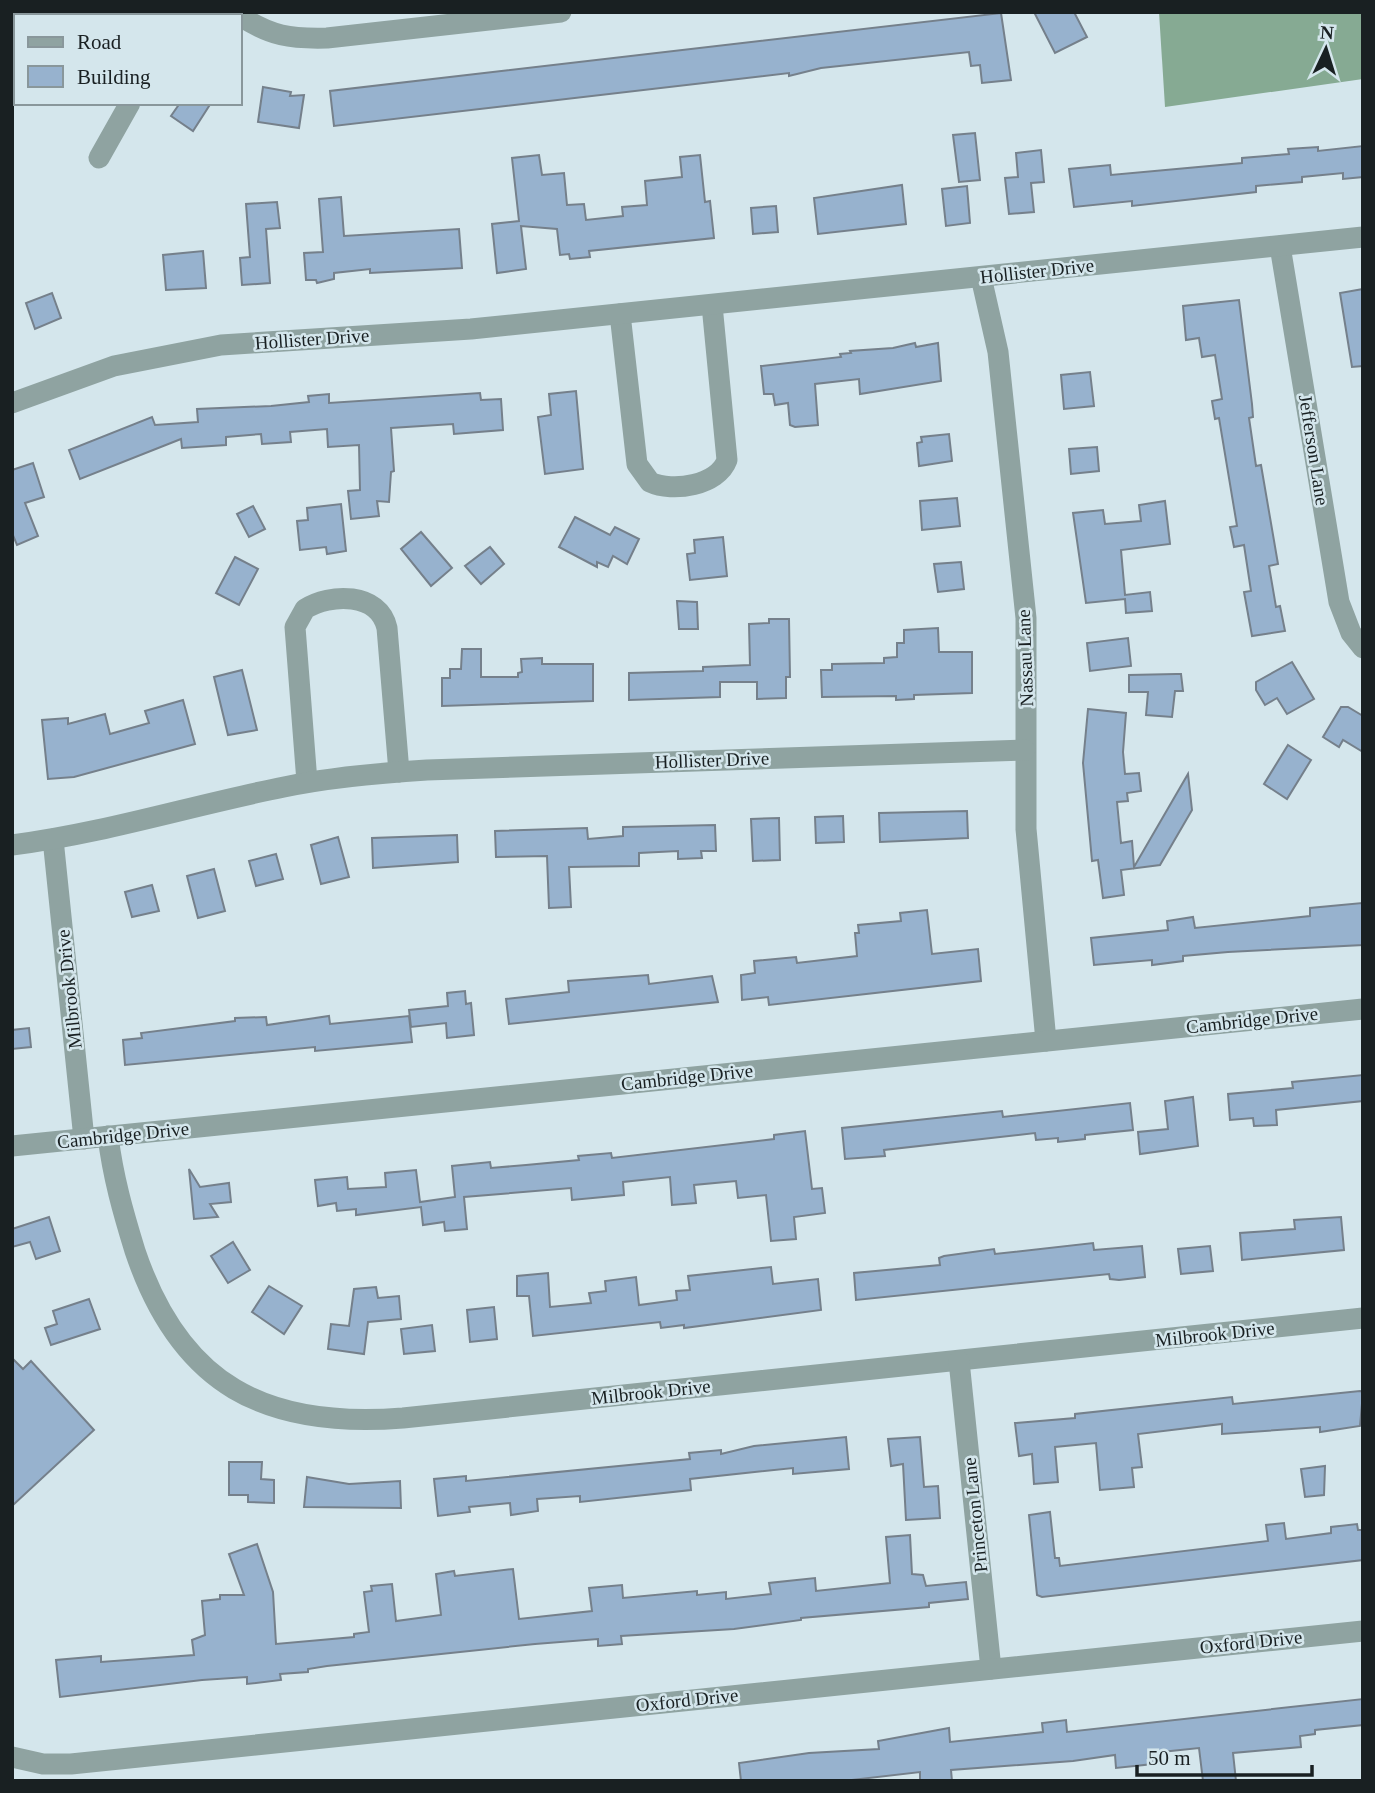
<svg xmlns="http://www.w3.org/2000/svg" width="1375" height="1793" font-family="'Times New Roman',serif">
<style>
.forest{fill:#86aa93}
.building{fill:#97b2ce;stroke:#75808b;stroke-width:2}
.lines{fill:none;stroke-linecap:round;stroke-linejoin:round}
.street{stroke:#8fa3a1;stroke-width:21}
.labels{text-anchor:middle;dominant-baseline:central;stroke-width:5;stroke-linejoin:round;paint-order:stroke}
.street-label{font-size:19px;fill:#192022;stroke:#d4e6ec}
</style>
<rect width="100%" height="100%" fill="#d4e6ec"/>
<!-- forest -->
<path class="forest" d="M 1159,12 L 1363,12 L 1363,79 L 1165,107 Z"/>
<!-- building -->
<g class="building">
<path d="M 1034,12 L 1074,12 L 1087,37 L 1055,53 Z"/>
<path d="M 1001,13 L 1011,80 L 982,83 L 980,65 L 971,66 L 969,52 L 821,68 L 789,76 L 789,73 L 334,126 L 330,91 Z"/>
<path d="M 263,87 L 291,92 L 290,96 L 304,95 L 299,128 L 258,122 Z"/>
<path d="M 180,103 L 211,103 L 193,131 L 171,116 Z"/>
<path d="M 975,133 L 980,180 L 959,182 L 953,135 Z"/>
<path d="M 1363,146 L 1363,177 L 1343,179 L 1343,173 L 1302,177 L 1302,182 L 1256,186 L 1256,192 L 1132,206 L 1132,201 L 1074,207 L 1069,169 L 1110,165 L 1111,175 L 1242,163 L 1242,158 L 1289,154 L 1288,149 L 1318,147 L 1318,151 Z"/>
<path d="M 1041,150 L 1044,182 L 1031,183 L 1034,212 L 1009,214 L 1005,178 L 1018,177 L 1016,153 Z"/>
<path d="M 539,155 L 542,175 L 564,173 L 567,205 L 584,204 L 586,220 L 623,216 L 622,207 L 647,205 L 645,181 L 682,177 L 680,157 L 700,155 L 705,202 L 710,201 L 714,238 L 589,251 L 590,257 L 570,259 L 569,254 L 560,255 L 557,229 L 521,226 L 526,269 L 497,273 L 492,224 L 519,221 L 512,158 Z"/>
<path d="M 902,185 L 906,224 L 818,234 L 814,198 Z"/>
<path d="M 967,186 L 970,223 L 946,226 L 942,189 Z"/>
<path d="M 341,197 L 344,236 L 459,229 L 462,268 L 370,273 L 370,269 L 334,273 L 334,279 L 317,283 L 316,280 L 306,280 L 304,253 L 323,252 L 319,199 Z"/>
<path d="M 277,202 L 280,228 L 266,229 L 270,283 L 242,285 L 240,258 L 250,257 L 246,204 Z"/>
<path d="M 776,206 L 778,232 L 753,234 L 751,208 Z"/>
<path d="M 203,251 L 206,288 L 166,290 L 163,255 Z"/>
<path d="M 1363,289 L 1363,366 L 1352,367 L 1340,293 Z"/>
<path d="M 52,293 L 61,318 L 35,329 L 26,303 Z"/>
<path d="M 1239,300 L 1252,404 L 1253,417 L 1249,418 L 1256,466 L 1261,465 L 1278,564 L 1269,566 L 1276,607 L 1280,606 L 1285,631 L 1252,636 L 1244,592 L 1251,591 L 1244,545 L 1234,547 L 1230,527 L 1237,526 L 1219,418 L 1215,419 L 1212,401 L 1222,399 L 1215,355 L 1202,357 L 1199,338 L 1186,340 L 1183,306 Z"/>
<path d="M 915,343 L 916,347 L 938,343 L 941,381 L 860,394 L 859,379 L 815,384 L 818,425 L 795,427 L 790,425 L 788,403 L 775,405 L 773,394 L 764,394 L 761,366 L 841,357 L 840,354 L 851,353 L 850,351 L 893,348 Z"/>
<path d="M 1090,372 L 1094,406 L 1064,409 L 1061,375 Z"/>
<path d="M 576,391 L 583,469 L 545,474 L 538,417 L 551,415 L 549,394 Z"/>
<path d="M 480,393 L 481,400 L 501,399 L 503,430 L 454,434 L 453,424 L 391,428 L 394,471 L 391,472 L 389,502 L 377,501 L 379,516 L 351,519 L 348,491 L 360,490 L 359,445 L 328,447 L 327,429 L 290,432 L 291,442 L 262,444 L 261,434 L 226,437 L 226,445 L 182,448 L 181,439 L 80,479 L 69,450 L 152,417 L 155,425 L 198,422 L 197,409 L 271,406 L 309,402 L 308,396 L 329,394 L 329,403 Z"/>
<path d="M 949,434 L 952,461 L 919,466 L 917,443 L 922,442 L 921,437 Z"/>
<path d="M 1097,447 L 1099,471 L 1071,474 L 1069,449 Z"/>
<path d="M 33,463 L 44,497 L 25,503 L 38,536 L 17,545 L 12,533 L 12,470 Z"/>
<path d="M 957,498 L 960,526 L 922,530 L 920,501 Z"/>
<path d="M 1165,501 L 1170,544 L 1121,550 L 1125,595 L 1150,592 L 1152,611 L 1126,613 L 1125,599 L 1086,603 L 1073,513 L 1103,510 L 1105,524 L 1141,521 L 1139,505 Z"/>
<path d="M 341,504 L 346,551 L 327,554 L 326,547 L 300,550 L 297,521 L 308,520 L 307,508 Z"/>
<path d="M 253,506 L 265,529 L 249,537 L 237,514 Z"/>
<path d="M 575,517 L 610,535 L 615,527 L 639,539 L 627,564 L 613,556 L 608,567 L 597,562 L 597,567 L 559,547 Z"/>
<path d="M 421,532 L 452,568 L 431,586 L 401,549 Z"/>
<path d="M 723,537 L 727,576 L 690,580 L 687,554 L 695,553 L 694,540 Z"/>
<path d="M 490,547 L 504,564 L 481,584 L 465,566 Z"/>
<path d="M 235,557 L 258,569 L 239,605 L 216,593 Z"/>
<path d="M 961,562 L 964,589 L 938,592 L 934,564 Z"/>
<path d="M 677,601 L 697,602 L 698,629 L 679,629 Z"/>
<path d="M 769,619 L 789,619 L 790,677 L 786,677 L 786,698 L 757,699 L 757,682 L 720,682 L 720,697 L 629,700 L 629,673 L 703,671 L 703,667 L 750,665 L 749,624 L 769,623 Z"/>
<path d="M 938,628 L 939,652 L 972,652 L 972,693 L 914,695 L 914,699 L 896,700 L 896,696 L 822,697 L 821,670 L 832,670 L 832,664 L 884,663 L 884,658 L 897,657 L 897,643 L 904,643 L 904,630 Z"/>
<path d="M 1128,638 L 1131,666 L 1090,671 L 1087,643 Z"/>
<path d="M 462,649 L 481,649 L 481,677 L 518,677 L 518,673 L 522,672 L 521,659 L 542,658 L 542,664 L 593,664 L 593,701 L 442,706 L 442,678 L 450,678 L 450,669 L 461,669 Z"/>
<path d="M 1292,662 L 1314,699 L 1287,714 L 1277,698 L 1265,705 L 1256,690 L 1256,682 Z"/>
<path d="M 242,670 L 257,730 L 228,735 L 214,677 Z"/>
<path d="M 1176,674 L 1181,674 L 1183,691 L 1175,691 L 1172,717 L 1146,715 L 1148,692 L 1129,692 L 1129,675 Z"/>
<path d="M 183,700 L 195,744 L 74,777 L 48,779 L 42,720 L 68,718 L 68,724 L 105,714 L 110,734 L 149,723 L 145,711 Z"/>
<path d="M 1341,707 L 1348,707 L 1363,716 L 1363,752 L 1343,740 L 1339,747 L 1323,737 Z"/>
<path d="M 1088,709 L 1126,713 L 1123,752 L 1125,774 L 1139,773 L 1141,791 L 1127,793 L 1128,801 L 1117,802 L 1121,843 L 1132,841 L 1134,867 L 1188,774 L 1192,810 L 1160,865 L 1121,870 L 1124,895 L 1103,898 L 1098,860 L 1092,861 L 1083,763 Z"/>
<path d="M 1288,745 L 1311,760 L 1287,799 L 1264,784 Z"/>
<path d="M 967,811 L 968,838 L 880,842 L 879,813 Z"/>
<path d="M 843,816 L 844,842 L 816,843 L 815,817 Z"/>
<path d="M 779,818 L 780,860 L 753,861 L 751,819 Z"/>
<path d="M 715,825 L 716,851 L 701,851 L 702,858 L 678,859 L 678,851 L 639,853 L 639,866 L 569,867 L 571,907 L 549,908 L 547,856 L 496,857 L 495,831 L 587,828 L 588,839 L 623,836 L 623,827 Z"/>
<path d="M 457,835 L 458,862 L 373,868 L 372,838 Z"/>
<path d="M 338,837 L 349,877 L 321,884 L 311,845 Z"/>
<path d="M 276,854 L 283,879 L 256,886 L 249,861 Z"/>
<path d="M 214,869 L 225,911 L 198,918 L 187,876 Z"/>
<path d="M 152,885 L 159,911 L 132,917 L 125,892 Z"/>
<path d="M 1362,903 L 1363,945 L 1228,952 L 1183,956 L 1183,961 L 1152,965 L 1152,960 L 1094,965 L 1091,938 L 1168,930 L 1167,921 L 1193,917 L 1195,928 L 1310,916 L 1310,908 Z"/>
<path d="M 927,910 L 932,954 L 978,949 L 981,981 L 769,1005 L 768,997 L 742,1000 L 741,975 L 755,973 L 754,961 L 796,957 L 797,963 L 857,956 L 855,933 L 859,933 L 858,925 L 901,921 L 900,913 Z"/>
<path d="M 648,975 L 649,984 L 712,976 L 718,1002 L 509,1024 L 506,999 L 569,992 L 568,981 Z"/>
<path d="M 465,991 L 466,1004 L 471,1003 L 474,1035 L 447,1038 L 446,1023 L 411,1027 L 409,1010 L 448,1006 L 447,993 Z"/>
<path d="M 329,1016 L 330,1024 L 409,1016 L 412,1042 L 315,1051 L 315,1047 L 125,1065 L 123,1040 L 142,1038 L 141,1033 L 235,1021 L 235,1018 L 266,1017 L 267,1025 Z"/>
<path d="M 29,1028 L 31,1047 L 12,1049 L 12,1030 Z"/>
<path d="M 1363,1075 L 1363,1101 L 1276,1110 L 1277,1125 L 1254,1126 L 1253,1118 L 1230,1120 L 1228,1094 L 1293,1088 L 1292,1082 Z"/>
<path d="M 1193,1097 L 1198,1146 L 1140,1154 L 1138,1132 L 1168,1129 L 1165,1101 Z"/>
<path d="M 1130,1103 L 1133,1130 L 1085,1135 L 1085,1139 L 1058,1142 L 1058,1138 L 1036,1140 L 1035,1133 L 884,1150 L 885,1156 L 845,1159 L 842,1128 L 1002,1111 L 1003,1117 Z"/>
<path d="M 805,1131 L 812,1189 L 822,1188 L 825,1213 L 794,1217 L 796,1239 L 771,1241 L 766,1195 L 738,1198 L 736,1181 L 694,1185 L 696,1203 L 672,1205 L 670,1177 L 623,1182 L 624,1195 L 572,1200 L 571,1188 L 464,1197 L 467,1229 L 445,1231 L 444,1222 L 423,1225 L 421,1207 L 356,1215 L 356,1209 L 337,1211 L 336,1203 L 318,1206 L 315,1180 L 347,1177 L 348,1189 L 386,1187 L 385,1173 L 416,1170 L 420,1202 L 455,1197 L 452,1166 L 490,1162 L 491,1168 L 526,1165 L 579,1160 L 578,1156 L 611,1153 L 612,1158 L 774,1139 L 774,1135 Z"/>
<path d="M 189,1169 L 200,1187 L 229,1183 L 231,1202 L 210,1204 L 218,1217 L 194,1219 Z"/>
<path d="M 49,1217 L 60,1251 L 36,1259 L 30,1242 L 12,1247 L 12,1229 Z"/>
<path d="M 1341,1217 L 1344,1250 L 1242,1260 L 1240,1233 L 1295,1229 L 1294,1220 Z"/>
<path d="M 233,1242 L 250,1270 L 228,1283 L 211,1256 Z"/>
<path d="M 1093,1243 L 1094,1250 L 1142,1246 L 1145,1277 L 1119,1280 L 1110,1279 L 1109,1274 L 856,1300 L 854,1273 L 940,1265 L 939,1258 L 944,1256 L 994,1249 L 995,1254 Z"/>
<path d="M 1210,1246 L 1213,1271 L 1181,1274 L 1178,1249 Z"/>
<path d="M 771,1267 L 773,1284 L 818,1279 L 821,1310 L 684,1328 L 684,1325 L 661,1328 L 660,1322 L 533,1336 L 529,1296 L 517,1296 L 517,1276 L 548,1273 L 550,1307 L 591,1303 L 589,1293 L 606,1291 L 605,1281 L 636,1277 L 639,1305 L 677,1300 L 676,1291 L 690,1290 L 688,1276 Z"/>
<path d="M 269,1286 L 302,1306 L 284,1334 L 252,1312 Z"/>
<path d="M 376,1287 L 378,1298 L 399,1296 L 401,1319 L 368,1322 L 364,1354 L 328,1349 L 331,1324 L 349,1326 L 354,1289 Z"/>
<path d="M 89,1299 L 100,1329 L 51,1345 L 45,1328 L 57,1324 L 53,1311 Z"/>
<path d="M 494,1307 L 497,1339 L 470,1342 L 467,1310 Z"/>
<path d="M 432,1325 L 435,1351 L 404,1354 L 401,1329 Z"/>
<path d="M 12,1358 L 23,1369 L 31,1361 L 94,1430 L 12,1506 Z"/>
<path d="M 1360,1391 L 1363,1392 L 1360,1426 L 1320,1432 L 1320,1427 L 1222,1434 L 1222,1424 L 1138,1434 L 1142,1467 L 1132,1468 L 1134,1487 L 1100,1490 L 1096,1443 L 1055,1447 L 1058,1482 L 1034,1484 L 1032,1454 L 1019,1456 L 1015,1423 L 1075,1418 L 1075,1414 L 1232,1397 L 1233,1404 Z"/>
<path d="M 846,1437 L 849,1469 L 793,1474 L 793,1468 L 690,1479 L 691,1490 L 580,1502 L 580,1496 L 537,1499 L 538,1511 L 511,1515 L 510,1503 L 469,1507 L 470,1512 L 438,1516 L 434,1479 L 466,1476 L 466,1481 L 629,1465 L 690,1459 L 689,1453 L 721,1450 L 721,1454 L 754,1446 Z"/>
<path d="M 920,1437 L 924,1487 L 938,1486 L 940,1518 L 906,1520 L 903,1464 L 891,1466 L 888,1439 Z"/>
<path d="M 229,1462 L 262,1462 L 261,1479 L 274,1480 L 274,1503 L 248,1502 L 248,1495 L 229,1495 Z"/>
<path d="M 1325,1466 L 1324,1495 L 1305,1497 L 1301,1469 Z"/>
<path d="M 307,1477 L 349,1484 L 400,1481 L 401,1508 L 304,1507 Z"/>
<path d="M 1050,1512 L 1055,1558 L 1059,1558 L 1060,1566 L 1268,1541 L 1266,1525 L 1284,1523 L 1286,1539 L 1331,1533 L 1331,1527 L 1357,1524 L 1358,1530 L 1363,1530 L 1363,1560 L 1042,1597 L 1037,1595 L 1029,1515 Z"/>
<path d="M 910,1535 L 912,1574 L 923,1575 L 926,1586 L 966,1582 L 968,1599 L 929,1603 L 929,1607 L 801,1618 L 801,1620 L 734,1629 L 621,1636 L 622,1644 L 598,1646 L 598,1639 L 535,1644 L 327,1666 L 308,1669 L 308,1672 L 280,1674 L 281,1680 L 247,1684 L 247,1677 L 202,1680 L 60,1697 L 56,1660 L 101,1656 L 101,1662 L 194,1655 L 192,1640 L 205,1635 L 202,1601 L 220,1599 L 220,1595 L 244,1595 L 229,1554 L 257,1544 L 273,1592 L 276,1644 L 354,1637 L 354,1634 L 369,1632 L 364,1592 L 372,1591 L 371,1586 L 392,1584 L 396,1621 L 441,1615 L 436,1574 L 454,1571 L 455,1576 L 513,1569 L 519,1619 L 592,1611 L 589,1588 L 622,1585 L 623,1598 L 697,1591 L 697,1595 L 726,1592 L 726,1599 L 771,1594 L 769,1583 L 815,1578 L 816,1591 L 890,1583 L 886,1537 Z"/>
<path d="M 1363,1699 L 1363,1725 L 1315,1730 L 1315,1734 L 1300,1736 L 1301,1747 L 1233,1753 L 1236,1781 L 1203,1781 L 1199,1748 L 1152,1753 L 1153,1764 L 1116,1768 L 1115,1755 L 1073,1761 L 951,1770 L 952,1781 L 920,1781 L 920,1772 L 843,1781 L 741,1781 L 739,1763 L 809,1753 L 879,1749 L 878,1741 L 949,1728 L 950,1742 L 1043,1732 L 1042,1723 L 1066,1720 L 1067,1732 Z"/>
</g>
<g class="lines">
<!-- street -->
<g class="street">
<path d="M 186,16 L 188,12"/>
<path d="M 240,16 C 271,36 290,39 327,38 L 561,12"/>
<path d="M 99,158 L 130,103"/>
<path d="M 1280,246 L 1339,602 L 1351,633 L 1363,648"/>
<path d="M 981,277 L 998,352 L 1026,618 L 1026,829 L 1046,1041"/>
<path d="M 620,314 L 637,464 L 650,482 C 673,493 718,485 727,460 L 712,305"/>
<path d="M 12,403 L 114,366 L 221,345 L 471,329 L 1363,237"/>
<path d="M 307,782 L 295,627 L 305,609 C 330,593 379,592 387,628 L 399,772"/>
<path d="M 53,839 L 84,1139"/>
<path d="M 12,845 C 105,833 193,805 284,787 C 331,777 379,773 427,770 L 1025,750"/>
<path d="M 108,1136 C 113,1177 123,1212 135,1251 C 180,1385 265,1429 403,1418 L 1363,1318"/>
<path d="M 12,1146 L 1363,1009"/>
<path d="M 959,1361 L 991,1669"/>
<path d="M 12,1757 L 43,1764 L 71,1764 L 1363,1631"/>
</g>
</g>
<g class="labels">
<!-- street labels -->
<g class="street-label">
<text transform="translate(1037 271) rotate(-6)">Hollister Drive</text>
<text transform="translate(312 339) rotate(-4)">Hollister Drive</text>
<text transform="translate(1314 450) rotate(81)">Jefferson Lane</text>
<text transform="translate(1025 658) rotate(-92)">Nassau Lane</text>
<text transform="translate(712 760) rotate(-2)">Hollister Drive</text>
<text transform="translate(69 989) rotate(-96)">Milbrook Drive</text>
<text transform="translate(1252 1020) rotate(-6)">Cambridge Drive</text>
<text transform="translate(687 1077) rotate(-6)">Cambridge Drive</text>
<text transform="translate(123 1135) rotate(-6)">Cambridge Drive</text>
<text transform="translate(1215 1334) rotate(-6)">Milbrook Drive</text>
<text transform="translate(651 1392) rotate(-6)">Milbrook Drive</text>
<text transform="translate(975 1515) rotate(-96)">Princeton Lane</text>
<text transform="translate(1251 1642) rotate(-6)">Oxford Drive</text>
<text transform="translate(687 1700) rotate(-6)">Oxford Drive</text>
</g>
</g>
<!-- border -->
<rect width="1375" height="1793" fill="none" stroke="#192022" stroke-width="28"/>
<!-- legend -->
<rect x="14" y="14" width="228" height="91" fill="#d4e6ec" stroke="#89979b" stroke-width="2"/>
<rect x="28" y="37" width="35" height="10" fill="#8fa3a1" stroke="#89979b" stroke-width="2"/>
<text x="77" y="49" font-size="21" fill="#192022">Road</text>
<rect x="28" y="66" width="35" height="21" fill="#97b2ce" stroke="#89979b" stroke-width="2"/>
<text x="77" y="84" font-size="21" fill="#192022">Building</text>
<!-- north arrow -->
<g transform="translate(1326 49) rotate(4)" stroke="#d4e6ec" stroke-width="5" paint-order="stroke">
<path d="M0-5L12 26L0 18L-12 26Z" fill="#192022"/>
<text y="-10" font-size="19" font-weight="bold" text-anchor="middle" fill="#192022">N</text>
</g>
<!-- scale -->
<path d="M1137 1765v10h175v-10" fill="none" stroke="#192022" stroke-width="3.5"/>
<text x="1148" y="1765" font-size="21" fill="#192022" stroke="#d4e6ec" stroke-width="5" paint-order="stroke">50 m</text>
</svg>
